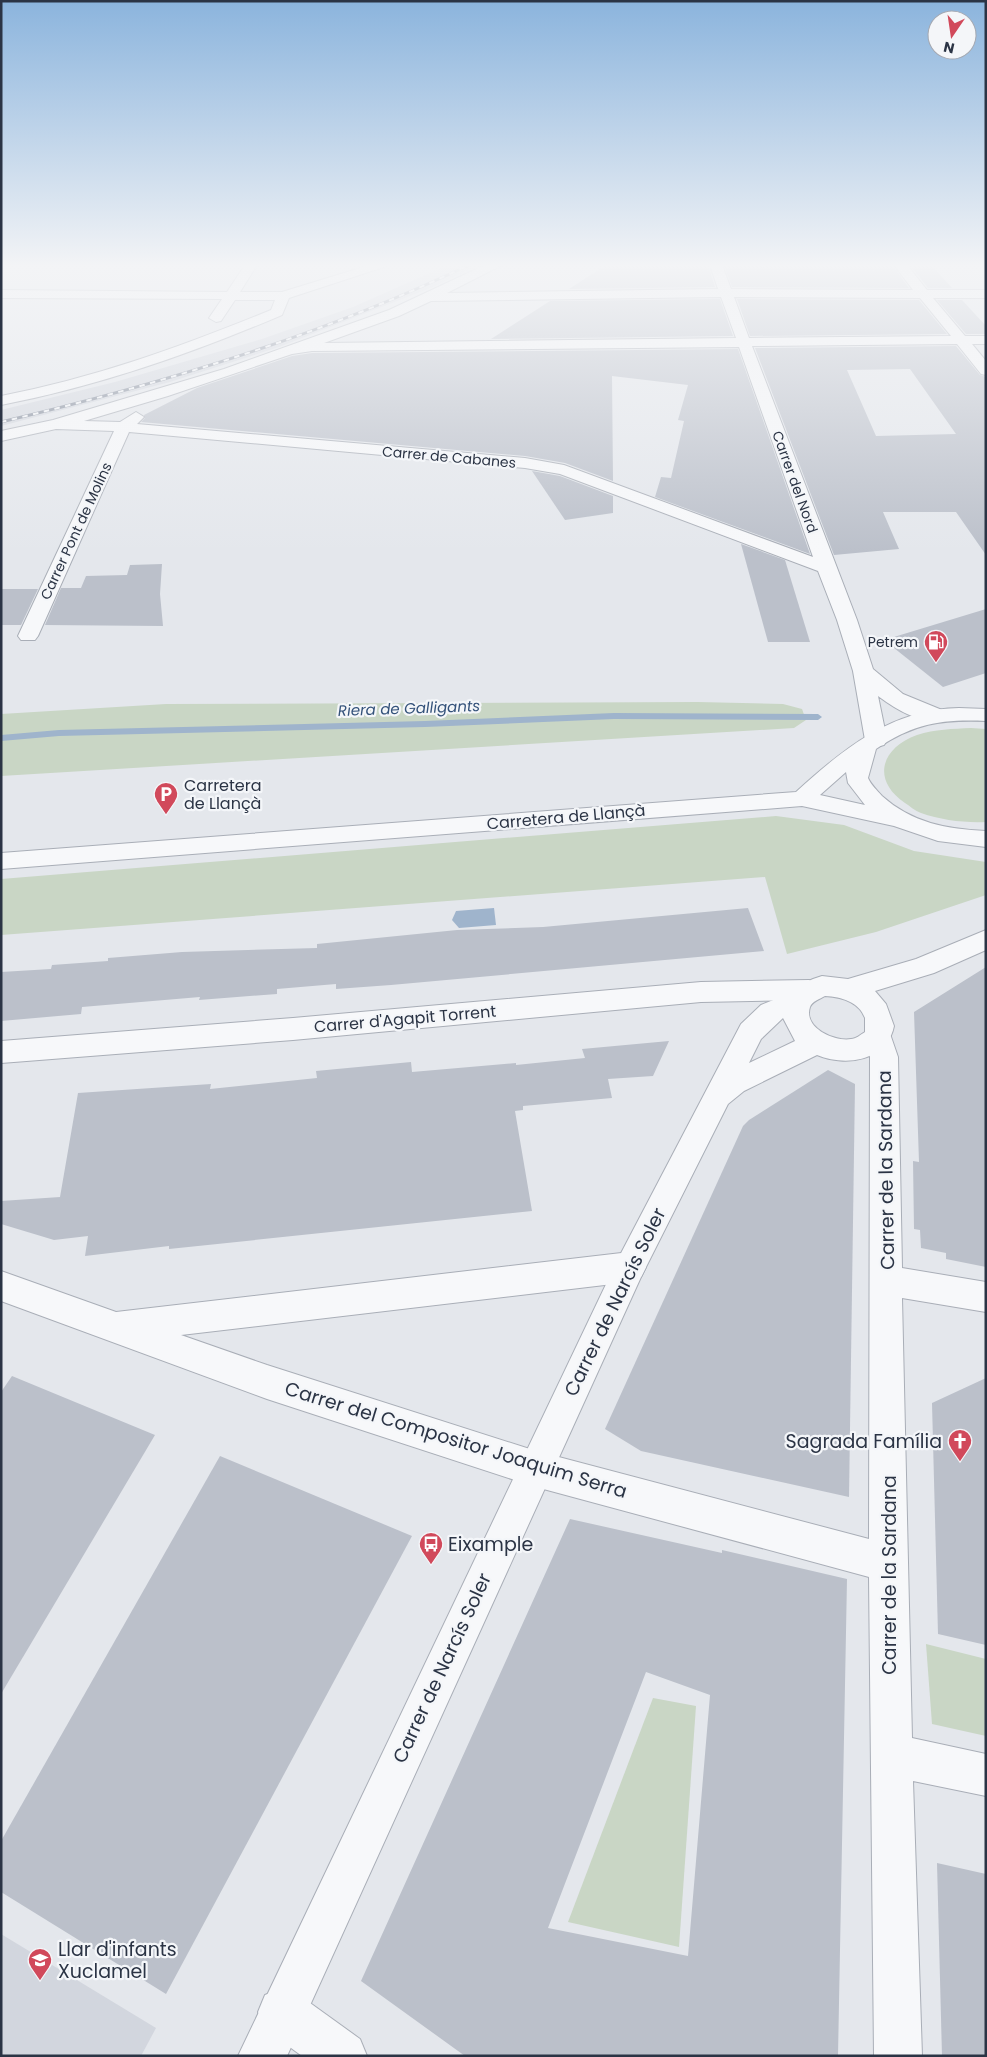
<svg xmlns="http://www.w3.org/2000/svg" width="987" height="2057" font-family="Poppins,sans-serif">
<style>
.built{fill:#d2d6de}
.green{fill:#c9d6c5}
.water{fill:#9fb4cc}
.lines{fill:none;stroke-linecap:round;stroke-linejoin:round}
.stream{fill:#9fb4cc;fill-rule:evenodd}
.building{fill:#bbc0ca;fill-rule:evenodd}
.minor-casing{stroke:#a9aeb7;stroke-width:2}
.tertiary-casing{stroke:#a9aeb7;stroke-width:2}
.minor{fill:#f7f8fa;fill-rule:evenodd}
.tertiary{fill:#f7f8fa;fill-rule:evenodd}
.rail-casing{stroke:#7d8696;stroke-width:3}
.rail{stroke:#f4f6f9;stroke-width:2;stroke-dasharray:5.5;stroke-linecap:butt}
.labels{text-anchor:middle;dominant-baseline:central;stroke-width:4.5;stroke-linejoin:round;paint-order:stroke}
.far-street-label{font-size:14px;fill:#2b3445;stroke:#f4f6f9}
.far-poi-label{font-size:14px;fill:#2b3445;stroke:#f4f6f9;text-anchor:end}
.far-water-label{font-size:15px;font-style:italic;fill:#34527a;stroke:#f4f6f9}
.poi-label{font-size:16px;fill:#2b3445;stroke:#f4f6f9;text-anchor:start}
.street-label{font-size:16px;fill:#2b3445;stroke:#f4f6f9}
.near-street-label{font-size:19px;fill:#2b3445;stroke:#f4f6f9}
.near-poi-label{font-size:19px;fill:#2b3445;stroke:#f4f6f9;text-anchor:start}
</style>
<rect width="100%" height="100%" fill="#e4e7ec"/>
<!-- built -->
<g class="built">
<path d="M 448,265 L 478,265 L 433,287 L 279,347 L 170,382 L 1,426 L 1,410 L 115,382 L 262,339 L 353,307 Z"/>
<path d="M 1,1934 L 156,2028 L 141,2056 L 1,2056 Z"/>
</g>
<!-- green -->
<g class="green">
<path d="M 698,702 L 783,704 L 802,709 L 806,720 L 794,728 L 1,776 L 1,714 L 166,704 Z"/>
<path d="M 971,728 L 986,729 L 986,822 C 964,823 941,820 921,813 C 915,811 910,806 905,803 C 871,780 881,748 917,735 C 935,729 953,729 971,728 Z"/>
<path d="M 776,816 L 844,825 L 914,851 L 986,862 L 986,895 L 876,932 L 787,954 L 765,877 L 1,935 L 1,879 Z"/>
<path d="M 926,1644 L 986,1659 L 986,1736 L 932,1724 Z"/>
<path d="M 653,1698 L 696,1706 L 679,1947 L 568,1922 Z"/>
</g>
<!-- water -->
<path class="water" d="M 494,908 L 496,925 L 459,928 L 452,920 L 456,911 Z"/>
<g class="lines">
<!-- stream -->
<path class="stream" d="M 614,713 L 818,714 L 822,717 L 818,720 L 614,719 L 425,727 L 59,736 L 1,741 L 1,735 L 59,730 L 425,721 Z"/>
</g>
<!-- building -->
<g class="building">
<path d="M 606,265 L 708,265 L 715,287 L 569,289 Z"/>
<path d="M 724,265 L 892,265 L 909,288 L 732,287 Z"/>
<path d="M 910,265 L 931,265 L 952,288 L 928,288 Z"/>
<path d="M 720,299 L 733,336 L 491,339 L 550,301 Z"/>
<path d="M 737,299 L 919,300 L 947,334 L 750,336 Z"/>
<path d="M 937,300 L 962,300 L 986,326 L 986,334 L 966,334 Z"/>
<path d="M 956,346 L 980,375 L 986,377 L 986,555 L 956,512 L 883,512 L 899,549 L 834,555 L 755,348 ZM 910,369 L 956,434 L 876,436 L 847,370 Z"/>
<path d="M 738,349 L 810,554 L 655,497 L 661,477 L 671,478 L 684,421 L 678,420 L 688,385 L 612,376 L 613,481 L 565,463 L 525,456 L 141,422 L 145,418 L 144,415 L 197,388 L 292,356 L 312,353 Z"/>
<path d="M 532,471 L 560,476 L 613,496 L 613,513 L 565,520 Z"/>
<path d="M 741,544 L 785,560 L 810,642 L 768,642 Z"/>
<path d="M 162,564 L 160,594 L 163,626 L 45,625 L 61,588 L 81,588 L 86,576 L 127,575 L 130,565 Z"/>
<path d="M 1,589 L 38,589 L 21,625 L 1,625 Z"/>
<path d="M 986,609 L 986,673 L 943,687 L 884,640 Z"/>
<path d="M 748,908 L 764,951 L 391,985 L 336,989 L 336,984 L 277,989 L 277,994 L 199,1000 L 200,997 L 82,1007 L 81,1014 L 1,1021 L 1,972 L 51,969 L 52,965 L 108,961 L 108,958 L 182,952 L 317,948 L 317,944 L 457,930 L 543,927 Z"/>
<path d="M 986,967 L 986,1267 L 946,1259 L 946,1253 L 921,1248 L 920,1230 L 914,1229 L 913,1161 L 919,1162 L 914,1012 Z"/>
<path d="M 669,1041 L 653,1076 L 608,1079 L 612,1098 L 523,1106 L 523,1110 L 515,1111 L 532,1211 L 169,1249 L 169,1246 L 85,1256 L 88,1236 L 54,1240 L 1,1224 L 1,1201 L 60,1197 L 78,1093 L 211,1084 L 210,1089 L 317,1078 L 316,1071 L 411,1062 L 412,1072 L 516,1063 L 516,1065 L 585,1058 L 582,1049 Z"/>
<path d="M 828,1070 L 855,1084 L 849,1497 L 641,1451 L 605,1429 L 743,1126 L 749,1120 Z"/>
<path d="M 12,1376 L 155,1435 L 1,1694 L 1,1392 Z"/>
<path d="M 986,1378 L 986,1645 L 938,1634 L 932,1403 Z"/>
<path d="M 220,1456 L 412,1536 L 166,1994 L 1,1892 L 1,1841 Z"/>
<path d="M 570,1519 L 722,1553 L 722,1550 L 847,1579 L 838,2056 L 465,2056 L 361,1981 ZM 646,1672 L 710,1695 L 688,1956 L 548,1928 Z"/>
<path d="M 937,1863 L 986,1874 L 986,2056 L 942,2056 Z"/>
</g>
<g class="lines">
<!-- minor casing -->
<g class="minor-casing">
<g id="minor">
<path d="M 245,265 L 257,265 L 240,292 L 282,292 L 370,265 L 390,265 L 289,298 L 282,315 C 190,354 99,386 1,405 L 1,396 C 95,378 183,346 271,310 L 275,300 L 235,300 L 221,321 L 216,322 L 209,318 L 222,299 L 1,298 L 1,290 L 227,292 Z"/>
<path d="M 485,265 L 502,265 L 447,293 L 718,289 L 710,265 L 722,265 L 731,289 L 913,290 L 894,265 L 907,265 L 927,290 L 986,290 L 986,298 L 933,298 L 965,336 L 986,336 L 986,344 L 972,344 L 986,361 L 986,375 L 981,374 L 957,344 L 752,346 L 857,620 L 873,669 L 903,694 L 942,710 L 945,715 L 942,720 C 921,725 894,708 878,696 L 887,740 L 884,745 L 876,747 L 868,745 L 865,740 L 853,671 L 837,620 L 818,571 L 560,474 L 525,468 L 129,432 L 38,636 L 35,640 L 21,640 L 18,636 L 114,431 L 56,429 L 1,441 L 1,431 L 53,420 L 224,369 L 389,310 ZM 721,297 L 736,338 L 324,343 L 399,316 L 431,301 ZM 734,297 L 920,298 L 951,336 L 749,338 ZM 739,347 L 813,557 L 564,465 L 525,458 L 137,424 L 144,417 L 136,412 L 120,422 L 84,421 L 168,396 L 292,354 L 312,351 Z"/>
<path d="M 809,980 L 818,983 L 822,990 L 818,997 L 809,1000 L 701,1002 L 293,1040 L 1,1063 L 1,1041 L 293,1018 L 701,982 Z"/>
<path d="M 878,1025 L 888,1028 L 898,1057 L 902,1268 L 986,1282 L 986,1312 L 902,1298 L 912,1738 L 986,1754 L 986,1796 L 913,1781 L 922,2056 L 874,2056 L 869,1577 L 536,1487 L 267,1399 L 1,1301 L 1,1271 L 116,1312 L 630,1252 L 641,1257 L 646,1267 L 641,1277 L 630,1282 L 181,1335 L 267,1365 L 536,1451 L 869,1539 L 870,1057 L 864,1036 L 868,1028 Z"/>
<path d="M 282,1988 L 299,1995 L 360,2039 L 367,2056 L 302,2056 L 265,2029 L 258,2012 L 265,1995 Z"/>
</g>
</g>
<!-- tertiary casing -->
<g class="tertiary-casing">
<g id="tertiary">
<path d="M 959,708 L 986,709 L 986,721 C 941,719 913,724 876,749 L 868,778 C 871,785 877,790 882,796 C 912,823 947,829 986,831 L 986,847 L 938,841 L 894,826 L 802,806 L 1,869 L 1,853 L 796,792 C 843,749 892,709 959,708 ZM 846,772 L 848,783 L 865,805 L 820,795 Z"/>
<path d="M 986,930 L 986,950 L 934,973 L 875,991 L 886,1004 L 894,1026 C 887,1061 846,1067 817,1055 L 744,1091 L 728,1104 L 641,1277 L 287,2056 L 238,2056 L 619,1257 L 741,1024 L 761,1005 L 791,993 L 794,988 L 813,979 L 822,976 L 848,979 L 916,959 ZM 825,996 C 842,997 859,1002 865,1018 L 865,1032 C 860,1035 856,1039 851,1039 C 835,1042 803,1028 810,1007 C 812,1001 820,999 825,996 ZM 783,1018 L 795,1041 L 749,1063 L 761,1039 Z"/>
</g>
</g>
<!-- minor -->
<use href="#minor" class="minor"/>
<!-- tertiary -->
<use href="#tertiary" class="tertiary"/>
<!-- rail casing -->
<g class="rail-casing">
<path id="rail" d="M 1,422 C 161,384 320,336 469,265"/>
</g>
<!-- rail -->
<use href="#rail" class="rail"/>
</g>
<!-- sky -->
<linearGradient id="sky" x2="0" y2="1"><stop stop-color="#8bb4dd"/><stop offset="0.48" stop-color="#f3f4f6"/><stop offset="1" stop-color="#f3f4f6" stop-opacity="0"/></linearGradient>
<rect width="987" height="553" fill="url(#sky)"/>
<!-- icons -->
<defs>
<g id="fuel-pin" transform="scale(1.25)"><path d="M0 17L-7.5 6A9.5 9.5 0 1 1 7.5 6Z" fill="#d1495b" stroke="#f4f6f9"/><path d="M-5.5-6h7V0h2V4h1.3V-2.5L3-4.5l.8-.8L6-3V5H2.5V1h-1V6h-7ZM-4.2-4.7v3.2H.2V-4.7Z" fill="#fff"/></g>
<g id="parking-pin" transform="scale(1.25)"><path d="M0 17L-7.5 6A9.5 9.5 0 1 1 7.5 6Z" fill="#d1495b" stroke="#f4f6f9"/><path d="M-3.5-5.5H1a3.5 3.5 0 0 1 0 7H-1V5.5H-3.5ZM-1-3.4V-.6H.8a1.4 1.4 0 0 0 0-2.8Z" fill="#fff"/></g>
<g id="church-pin" transform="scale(1.25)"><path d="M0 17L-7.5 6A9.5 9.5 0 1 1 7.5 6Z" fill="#d1495b" stroke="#f4f6f9"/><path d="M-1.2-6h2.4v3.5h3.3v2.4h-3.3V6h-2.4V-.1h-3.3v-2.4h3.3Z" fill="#fff"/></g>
<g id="bus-pin" transform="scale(1.25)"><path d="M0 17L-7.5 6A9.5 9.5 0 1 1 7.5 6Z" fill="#d1495b" stroke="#f4f6f9"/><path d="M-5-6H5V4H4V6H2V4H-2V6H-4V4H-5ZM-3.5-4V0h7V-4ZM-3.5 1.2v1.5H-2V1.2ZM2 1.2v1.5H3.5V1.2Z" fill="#fff"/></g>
<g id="school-pin" transform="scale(1.25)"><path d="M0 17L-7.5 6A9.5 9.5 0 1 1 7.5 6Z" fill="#d1495b" stroke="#f4f6f9"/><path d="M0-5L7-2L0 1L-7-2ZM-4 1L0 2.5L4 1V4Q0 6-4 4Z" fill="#fff"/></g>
</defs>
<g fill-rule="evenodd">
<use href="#fuel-pin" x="936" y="642"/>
<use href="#parking-pin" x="166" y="794"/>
<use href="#church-pin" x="960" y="1441"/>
<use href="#bus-pin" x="431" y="1544"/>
<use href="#school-pin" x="40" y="1960"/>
</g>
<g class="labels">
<!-- far-street labels -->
<g class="far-street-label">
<text transform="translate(449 457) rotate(5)">Carrer de Cabanes</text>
<text transform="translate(795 482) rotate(70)">Carrer del Nord</text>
<text transform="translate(76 531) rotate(-65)">Carrer Pont de Molins</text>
</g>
<!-- far-poi labels -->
<g class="far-poi-label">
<text x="918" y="642">Petrem</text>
</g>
<!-- far-water labels -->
<g class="far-water-label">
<text transform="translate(409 708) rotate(-2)">Riera de Galligants</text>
</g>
<!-- poi labels -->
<g class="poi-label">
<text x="184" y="785">Carretera<tspan x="184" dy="18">de Llançà</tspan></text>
</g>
<!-- street labels -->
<g class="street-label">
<text transform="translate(566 817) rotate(-5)">Carretera de Llançà</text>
<text transform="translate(405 1019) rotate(-5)">Carrer d'Agapit Torrent</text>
</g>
<!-- near-street labels -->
<g class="near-street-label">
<text transform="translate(886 1170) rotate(-91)">Carrer de la Sardana</text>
<text transform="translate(615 1302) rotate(-64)">Carrer de Narcís Soler</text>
<text transform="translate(456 1440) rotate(17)">Carrer del Compositor Joaquim Serra</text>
<text transform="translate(889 1575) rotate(-90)">Carrer de la Sardana</text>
<text transform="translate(442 1668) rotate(-65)">Carrer de Narcís Soler</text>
</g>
<!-- near-poi labels -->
<g class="near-poi-label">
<text x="942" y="1441" text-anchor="end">Sagrada Família</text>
<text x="448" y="1544">Eixample</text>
<text x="58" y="1949">Llar d'infants<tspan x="58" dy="22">Xuclamel</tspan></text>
</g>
</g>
<!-- border -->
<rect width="987" height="2057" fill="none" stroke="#2b3445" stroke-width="5"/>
<!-- north arrow -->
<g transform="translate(952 35) rotate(193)"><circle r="24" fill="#f4f6f9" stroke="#a4a8b1"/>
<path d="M0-4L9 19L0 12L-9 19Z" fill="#d1495b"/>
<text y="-8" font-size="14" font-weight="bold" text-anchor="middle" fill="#2b3445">N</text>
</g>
</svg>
